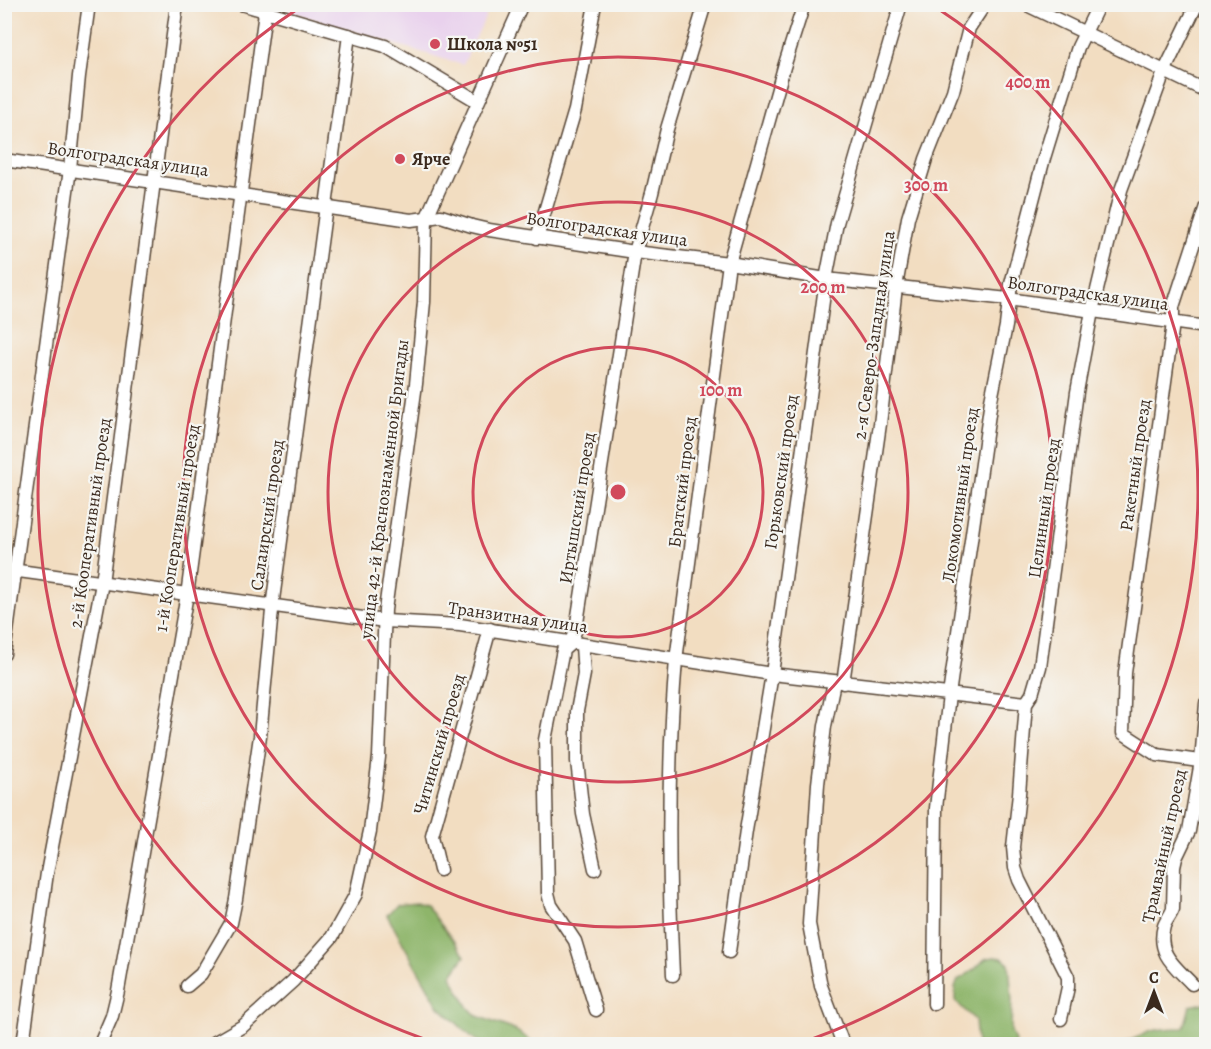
<svg xmlns="http://www.w3.org/2000/svg" width="1211" height="1049" font-family="Alegreya,serif">
<style>
.built{fill:#e9d1ed}
.forest{fill:#8eb56a;stroke:#647044;stroke-width:1.5}
.lines{fill:none;stroke-linecap:round;stroke-linejoin:round}
.minor-casing{stroke:#564536;stroke-width:15}
.minor{stroke:#fff;stroke-width:12}
.ring{fill:none;stroke:#d1495b;stroke-width:3}
.poi-dot{fill:#d1495b;stroke:#f6f6f2;stroke-width:2}
.labels{text-anchor:middle;dominant-baseline:central;stroke-width:4.5;stroke-linejoin:round;paint-order:stroke}
.poi-label{font-size:18px;font-weight:bold;fill:#3b2a1e;stroke:#f6f6f2;text-anchor:start}
.street-label{font-size:18px;fill:#3b2a1e;stroke:#f6f6f2}
.centre{fill:#d1495b;stroke:#f6f6f2;stroke-width:3}
.ring-label{font-size:18px;text-anchor:middle;font-weight:bold;fill:#d1495b;stroke:#f6f6f2;stroke-width:4.5;stroke-linejoin:round;paint-order:stroke}
</style>
<rect width="100%" height="100%" fill="#f6f6f2"/>
<filter id="ink" filterUnits="userSpaceOnUse"><feTurbulence type="fractalNoise" baseFrequency=".0167" numOctaves="2"/><feDisplacementMap in="SourceGraphic" scale="12" xChannelSelector="R" yChannelSelector="G"/><feConvolveMatrix kernelMatrix="1 2 1 2 8 2 1 2 1" color-interpolation-filters="sRGB"/></filter>
<filter id="wash" filterUnits="userSpaceOnUse"><feTurbulence type="fractalNoise" baseFrequency=".008" numOctaves="4" result="noise"/><feDisplacementMap in="SourceGraphic" scale="24" xChannelSelector="R" yChannelSelector="G"/><feGaussianBlur stdDeviation="1.35" result="paint"/><feColorMatrix in="noise" values="0 0 0 0 0 0 0 0 0 0 0 0 0 0 0 0 0 1.4 0 .05"/><feComposite in="paint" operator="in"/></filter>
<g filter="url(#wash)">
<rect width="100%" height="100%" fill="#f2ddc1"/>
<!-- built -->
<path class="built" d="M 269,5 L 491,5 L 463,65 Z"/>
<!-- forest -->
<g class="forest">
<path d="M 417,902 L 426,905 L 465,956 L 451,976 L 469,1008 L 477,1016 L 515,1030 L 533,1042 L 534,1044 L 483,1044 L 474,1039 L 439,1007 L 387,915 L 397,904 Z"/>
<path d="M 994,957 L 1002,958 L 1009,964 L 1012,1000 L 1011,1031 L 1016,1044 L 977,1044 L 975,1020 L 955,1001 L 955,988 L 958,980 L 974,970 L 985,959 Z"/>
<path d="M 1206,1003 L 1206,1044 L 1123,1044 C 1150,1031 1153,1028 1184,1028 L 1190,1006 Z"/>
</g>
</g>
<g filter="url(#ink)">
<g class="lines">
<!-- minor casing -->
<g class="minor-casing">
<g id="minor">
<path d="M 241,4 L 385,46 L 477,101"/>
<path d="M 1025,4 L 1206,91"/>
<path d="M 4,160 L 411,220 L 441,216 L 472,226 L 489,230 L 635,252 L 729,263 L 826,279 L 1008,299 L 1206,327"/>
<path d="M 1206,206 L 1173,307 L 1173,323 L 1125,673 L 1123,733 L 1157,755 L 1206,762"/>
<path d="M 537,238 L 575,110 L 595,4"/>
<path d="M 4,569 L 385,621 L 460,625 L 772,674 L 1026,703"/>
<path d="M 582,646 L 584,674 L 577,711 L 577,761 L 583,814 L 595,869"/>
<path d="M 4,654 L 70,169 L 79,76 L 89,4"/>
<path d="M 834,682 L 825,726 L 818,784 L 809,924 L 821,986 L 843,1044"/>
<path d="M 843,683 L 880,424 L 896,287 L 908,218 L 926,159 L 953,91 L 969,28 L 985,4"/>
<path d="M 440,870 L 432,836 L 490,629"/>
<path d="M 729,952 L 746,831 L 772,674 L 826,279 L 837,223 L 901,4"/>
<path d="M 673,975 C 668,870 667,765 676,660 L 729,263 L 784,67 L 804,4"/>
<path d="M 1192,984 C 1176,967 1156,954 1164,926 C 1166,920 1171,915 1173,909 L 1174,867 L 1176,858 L 1189,831 L 1201,761 L 1206,704"/>
<path d="M 187,986 L 201,974 L 231,923 L 236,899 L 260,736 L 273,600 L 349,35"/>
<path d="M 934,1004 L 936,808 L 949,695 L 991,400 L 1006,326 L 1011,284 L 1044,158 L 1078,47 L 1099,4"/>
<path d="M 596,1010 L 575,941 L 551,905 L 548,893 L 545,740 L 563,650 L 570,644 L 576,629 L 635,252 L 652,193 L 667,129 L 705,4"/>
<path d="M 1061,1019 L 1068,987 L 1068,977 L 1019,880 L 1015,868 L 1013,847 L 1019,794 L 1026,703 L 1032,694 L 1040,667 L 1077,392 L 1092,311 L 1121,190 L 1164,72 L 1197,4"/>
<path d="M 23,1044 L 47,873 L 102,583 L 177,4"/>
<path d="M 100,1044 L 112,1016 L 118,991 L 188,588 L 265,12"/>
<path d="M 212,1044 L 243,1026 L 293,981 L 332,937 L 356,894 L 370,831 L 379,757 L 385,610 L 416,384 L 424,302 L 426,219 L 522,4"/>
</g>
</g>
<!-- minor -->
<use href="#minor" class="minor"/>
</g>
</g>
<!-- distance rings -->
<g class="ring">
<circle cx="618" cy="492" r="145"/>
<circle cx="618" cy="492" r="290"/>
<circle cx="618" cy="492" r="435"/>
<path d="M439 1044A580 580 0 0 1 302 6M934 6A580 580 0 0 1 797 1044"/>
</g>
<!-- markers -->
<g class="poi-dot">
<circle cx="435" cy="44" r="6"/>
<circle cx="400" cy="159" r="6"/>
</g>
<g class="labels">
<!-- poi labels -->
<g class="poi-label">
<text x="447" y="44">Школа №51</text>
<text x="412" y="159">Ярче</text>
</g>
<!-- street labels -->
<g class="street-label">
<text transform="translate(128 159) rotate(8)">Волгоградская улица</text>
<text transform="translate(607 229) rotate(8)">Волгоградская улица</text>
<text transform="translate(1088 293) rotate(8)">Волгоградская улица</text>
<text transform="translate(874 335) rotate(-82)">2-я Северо-Западная улица</text>
<text transform="translate(1135 465) rotate(-82)">Ракетный проезд</text>
<text transform="translate(781 472) rotate(-82)">Горьковский проезд</text>
<text transform="translate(682 482) rotate(-83)">Братский проезд</text>
<text transform="translate(384 489) rotate(-83)">улица 42-й Краснознамённой Бригады</text>
<text transform="translate(960 495) rotate(-82)">Локомотивный проезд</text>
<text transform="translate(577 508) rotate(-81)">Иртышский проезд</text>
<text transform="translate(1044 508) rotate(-82)">Целинный проезд</text>
<text transform="translate(267 515) rotate(-82)">Салаирский проезд</text>
<text transform="translate(90 523) rotate(-82)">2-й Кооперативный проезд</text>
<text transform="translate(177 528) rotate(-81)">1-й Кооперативный проезд</text>
<text transform="translate(518 617) rotate(8)">Транзитная улица</text>
<text transform="translate(439 744) rotate(-74)">Читинский проезд</text>
<text transform="translate(1164 846) rotate(-78)">Трамвайный проезд</text>
</g>
</g>
<circle cx="618" cy="492" r="9" class="centre"/>
<g class="ring-label">
<text x="1028" y="88">400 m</text>
<text x="926" y="191">300 m</text>
<text x="823" y="293">200 m</text>
<text x="721" y="396">100 m</text>
</g>
<!-- margin -->
<rect width="1211" height="1049" fill="none" stroke="#f6f6f2" stroke-width="24"/>
<!-- north arrow -->
<g transform="translate(1154 992)" stroke="#f6f6f2" stroke-width="4.5" paint-order="stroke">
<path d="M0-4.5L10 22L0 15L-10 22Z" fill="#3b2a1e"/>
<text y="-9" font-size="16" font-weight="bold" text-anchor="middle" fill="#3b2a1e">С</text>
</g>
</svg>
